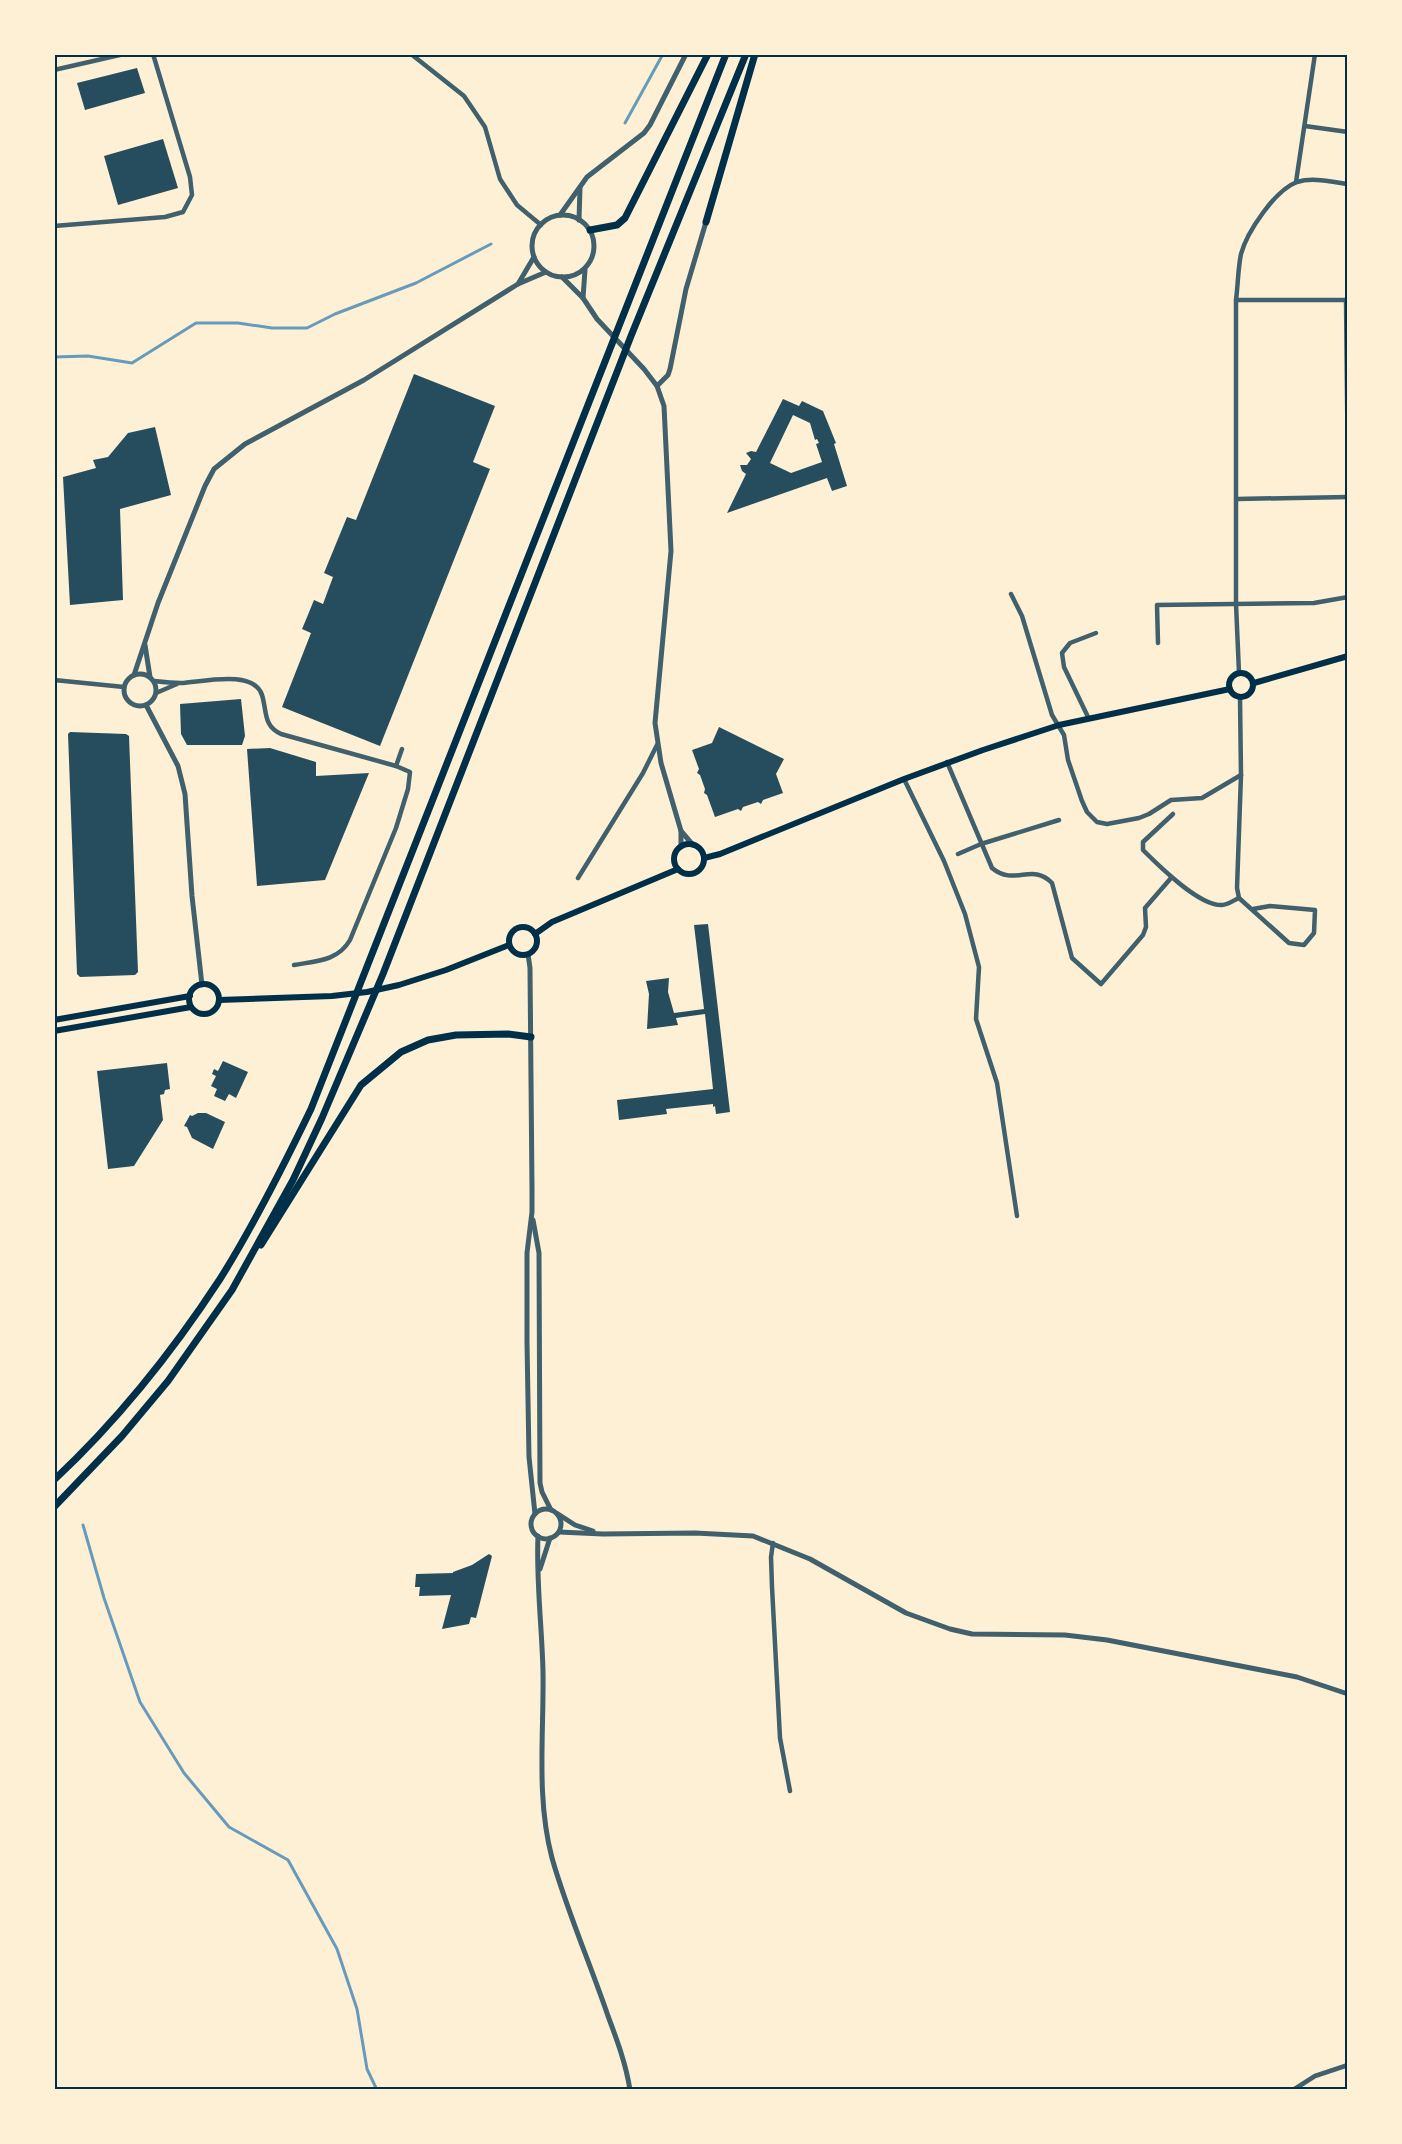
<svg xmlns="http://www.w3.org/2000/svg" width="1402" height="2144" font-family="'Golos Text',sans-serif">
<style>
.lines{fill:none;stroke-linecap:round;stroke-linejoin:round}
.stream{stroke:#669bbc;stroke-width:3}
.building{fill:#264d5e;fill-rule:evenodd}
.minor{stroke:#3f606c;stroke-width:4.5}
.tertiary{stroke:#3f606c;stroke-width:5}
.secondary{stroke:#003049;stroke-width:6}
.trunk{stroke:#003049;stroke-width:7}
.neatline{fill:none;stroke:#003049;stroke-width:2}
</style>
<rect width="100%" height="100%" fill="#fdf0d5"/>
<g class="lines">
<!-- stream -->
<g class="stream">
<path d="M 625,123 L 663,54"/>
<path d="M 54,357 L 88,356 L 132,363 L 196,323 L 238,323 L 272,328 L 307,328 L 335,314 L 416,283 L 491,244"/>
<path d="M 83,1525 L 104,1598 L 140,1702 L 184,1773 L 229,1827 L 288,1860 L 337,1949 L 357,2009 L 367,2069 L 377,2090"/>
</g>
</g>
<!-- building -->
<g class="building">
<path d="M 137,68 L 145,93 L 85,110 L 77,83 Z"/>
<path d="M 163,139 L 178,188 L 118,205 L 104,156 Z"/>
<path d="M 414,374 L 495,406 L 473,462 L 490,469 L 380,746 L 282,707 L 311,633 L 302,629 L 305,622 L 314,600 L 323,604 L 333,577 L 324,573 L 347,517 L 356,520 Z"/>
<path d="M 783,399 L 799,406 L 802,401 L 823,411 L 836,443 L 834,444 L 847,486 L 832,491 L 827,478 L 727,513 L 746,474 L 742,471 L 740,465 L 747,465 L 751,459 L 746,453 L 751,451 L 756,452 ZM 793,415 L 810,423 L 815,440 L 817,439 L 819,443 L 816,444 L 822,462 L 791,473 L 770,463 Z"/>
<path d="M 155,427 L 171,495 L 120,509 L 123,600 L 70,605 L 63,477 L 96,468 L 93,460 L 108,457 L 128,433 Z"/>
<path d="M 241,699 L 245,736 L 242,745 L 187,745 L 181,734 L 180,704 Z"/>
<path d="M 719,727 L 784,759 L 776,774 L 783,793 L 763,800 L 761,804 L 758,802 L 743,807 L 741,811 L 738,809 L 715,817 L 707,795 L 704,793 L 705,789 L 700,775 L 697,773 L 699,769 L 692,750 L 712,743 Z"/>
<path d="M 70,732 L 126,734 L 129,736 L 138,972 L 135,975 L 80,977 L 77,974 L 68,734 Z"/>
<path d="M 270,748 L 316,762 L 316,776 L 369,773 L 325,880 L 257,886 L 247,749 Z"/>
<path d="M 708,924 L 730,1112 L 716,1114 L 715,1106 L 713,1107 L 713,1104 L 666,1109 L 667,1114 L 619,1120 L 617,1100 L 713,1089 L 705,1014 L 676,1018 L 678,1025 L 647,1029 L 649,994 L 646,981 L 669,978 L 668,992 L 674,1013 L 704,1009 L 694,925 Z"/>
<path d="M 223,1061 L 248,1072 L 236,1098 L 229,1094 L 225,1101 L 214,1096 L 217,1089 L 211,1086 L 216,1076 L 212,1074 L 214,1069 L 218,1071 Z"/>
<path d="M 167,1063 L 170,1089 L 165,1090 L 164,1094 L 160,1095 L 163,1120 L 134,1166 L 108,1169 L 97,1071 Z"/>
<path d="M 198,1113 L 206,1113 L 225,1122 L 213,1149 L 192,1138 L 187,1127 L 184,1126 L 190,1115 L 192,1116 Z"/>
<path d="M 489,1554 L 492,1556 L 476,1618 L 471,1617 L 469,1624 L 442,1629 L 451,1595 L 419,1596 L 420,1587 L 415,1587 L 416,1574 L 453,1573 L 453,1572 L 472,1565 Z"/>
</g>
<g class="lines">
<!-- minor -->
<g class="minor">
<path d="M 411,54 L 464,96 L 485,127 L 500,179 L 517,205 L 541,225"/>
<path d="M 54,70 L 124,54"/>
<path d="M 1305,126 L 1348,132"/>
<path d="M 1296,182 L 1315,54"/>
<path d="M 54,226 L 165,217 L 183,212 L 192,195 L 190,177 L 153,54"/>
<path d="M 1236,300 L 1347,300"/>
<path d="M 1346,300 L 1348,482"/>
<path d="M 1237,499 L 1348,497"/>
<path d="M 1011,594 L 1022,616 L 1052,715 L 1064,735 L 1068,760 L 1082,801 L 1087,812 L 1097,822 L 1107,824 L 1139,818 L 1149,814 L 1171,800 L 1202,798 L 1241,775"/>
<path d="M 1158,643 L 1157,605 L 1314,603 L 1348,597"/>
<path d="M 1239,673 L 1236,604 L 1236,300 C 1238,285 1238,268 1241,254 C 1247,232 1275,190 1297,182 C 1313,177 1332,182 1348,184"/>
<path d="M 54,680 L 124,687"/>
<path d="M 154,681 C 163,682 172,683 181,683 C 202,682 254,669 262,695 C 267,711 263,726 281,734 L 396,766 L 402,749"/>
<path d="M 156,693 L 177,684"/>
<path d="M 1240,697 L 1241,775 L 1237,888 L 1239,898 L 1289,943 L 1304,945 L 1314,933 L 1315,910 L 1270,906 L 1253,909"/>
<path d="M 1089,719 L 1064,667 L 1062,653 L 1070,643 L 1096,633"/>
<path d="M 947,762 L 992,868 C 1015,887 1032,862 1052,883 L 1072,958 L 1101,984 L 1143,935 L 1146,927 L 1145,908 L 1171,878"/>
<path d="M 904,779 L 944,861 L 965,914 L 979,967 L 976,1019 L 997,1083 L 1017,1216"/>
<path d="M 1173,814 L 1143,842 L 1143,850 C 1159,866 1199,906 1222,905 C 1228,905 1234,900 1239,898"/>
<path d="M 958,854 L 981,844 L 1059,820"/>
<path d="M 578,878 L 643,773 L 657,745"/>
<path d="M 294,965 C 316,961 338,961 350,940 L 396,828 L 408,789 L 410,772 L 396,766"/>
<path d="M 773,1543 L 771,1557 L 772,1587 L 780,1738 L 790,1791"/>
<path d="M 1293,2090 L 1315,2076 L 1348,2065"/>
</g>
<!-- tertiary -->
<g class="tertiary">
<path d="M 560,215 L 587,177 L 644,133 L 650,125 L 686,54"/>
<circle cx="563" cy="246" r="31"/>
<path d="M 579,220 L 580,188"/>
<path d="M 562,277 L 583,298 L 597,319 L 644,369 L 657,386 L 664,406 L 671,551 L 655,723 L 661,763 L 681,831 L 681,847"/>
<path d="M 518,284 L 534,257"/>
<path d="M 583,298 L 585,270"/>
<path d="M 657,386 L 668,375 L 670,369 L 686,289 L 706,222"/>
<path d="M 145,645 L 150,677"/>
<circle cx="140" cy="690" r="16"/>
<path d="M 134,675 L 158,603 L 205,486 L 214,469 L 245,444 L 364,380 L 518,284 L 546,272"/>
<path d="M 146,705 L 178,766 L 185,794 L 192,896 L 202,985"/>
<path d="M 681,831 L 693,845"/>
<path d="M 528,954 L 530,968 L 532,1189 L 532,1212 L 527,1253 L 527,1342 L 529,1457 L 535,1514"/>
<path d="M 533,1220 L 539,1253 L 540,1483 L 542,1492 L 551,1510"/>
<circle cx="546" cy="1524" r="15"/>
<path d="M 558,1514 L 575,1525 L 593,1531"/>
<path d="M 559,1532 L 603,1534 L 695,1533 L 753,1536 L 810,1559 L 906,1613 L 950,1629 L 972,1634 L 1065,1635 L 1107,1640 L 1297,1677 L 1348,1694"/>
<path d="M 538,1536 C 536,1581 542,1627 543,1672 C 544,1733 536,1798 552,1858 C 567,1911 590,1963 608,2016 C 617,2040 626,2064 630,2090"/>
<path d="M 540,1569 L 550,1538"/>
</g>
<!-- secondary -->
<g class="secondary">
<circle cx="1241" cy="685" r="12"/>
<path d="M 1254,683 L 1348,656"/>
<circle cx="689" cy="859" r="15"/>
<path d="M 704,858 L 720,854 L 904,779 L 983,750 L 1059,725 L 1230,689"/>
<circle cx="523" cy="941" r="14"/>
<path d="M 535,934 L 552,922 L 678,869"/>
<circle cx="204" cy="999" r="15"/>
<path d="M 219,1000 L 332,996 L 367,992 L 399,985 L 446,970 L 509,945"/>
<path d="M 54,1020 L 190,996"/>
<path d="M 54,1031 L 191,1007"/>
</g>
<!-- trunk -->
<g class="trunk">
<path d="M 706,222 L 755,54"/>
<path d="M 590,230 L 617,225 L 625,218 L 708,54"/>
<path d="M 261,1245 L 361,1085 L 401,1052 L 428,1040 L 456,1035 L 508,1034 L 531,1037"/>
<path d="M 54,1480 C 117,1421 173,1351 220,1279 C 254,1225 283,1167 311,1109 L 726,54"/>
<path d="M 54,1507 L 122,1436 L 168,1381 L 232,1290 L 293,1180 L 322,1118 L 383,974 L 631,336 L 746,54"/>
</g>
</g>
<!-- border -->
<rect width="1402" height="2144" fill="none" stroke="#fdf0d5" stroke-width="111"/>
<rect x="56" y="56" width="1290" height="2032" class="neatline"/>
</svg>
